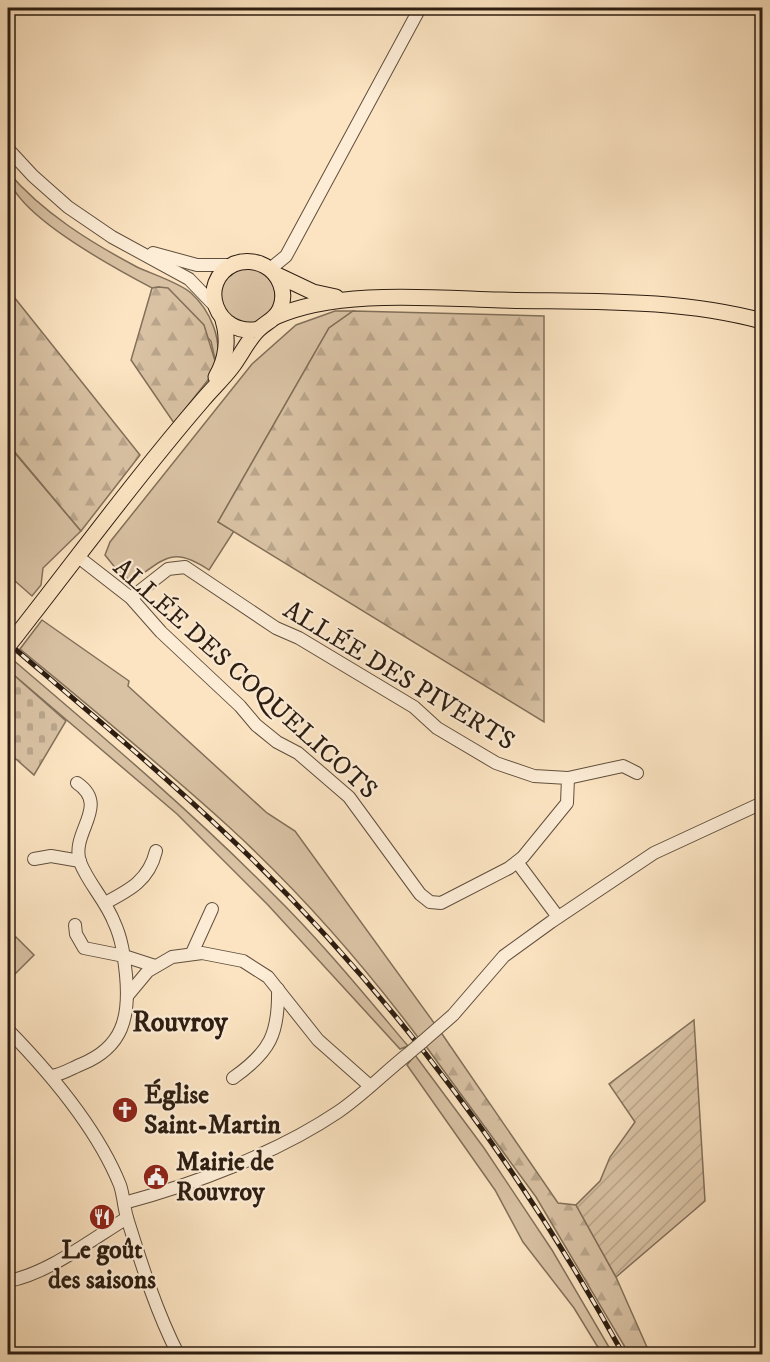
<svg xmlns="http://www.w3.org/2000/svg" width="770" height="1362" font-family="'IM FELL DW Pica',serif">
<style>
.grass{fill:#d9c2a4;stroke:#82705a;stroke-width:1.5}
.forest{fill:url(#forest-firs);stroke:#82705a;stroke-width:1.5}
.cemetery{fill:url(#cemetery-stones);stroke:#82705a;stroke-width:1.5}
.garden{fill:url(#garden-furrows);stroke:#82705a;stroke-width:1.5}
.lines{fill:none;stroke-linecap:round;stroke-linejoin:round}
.minor-casing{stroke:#604f3d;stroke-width:14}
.major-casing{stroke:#2c1d11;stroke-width:17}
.minor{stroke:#fdedd7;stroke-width:12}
.major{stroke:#fce4c2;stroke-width:15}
.rail-casing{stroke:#2c1d11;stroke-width:5}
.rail{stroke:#fdedd7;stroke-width:3;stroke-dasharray:9;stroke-linecap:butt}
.minor-bridge-casing{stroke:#604f3d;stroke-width:14;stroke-linecap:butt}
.major-bridge-casing{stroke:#2c1d11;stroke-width:17;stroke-linecap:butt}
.minor-bridge{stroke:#fdedd7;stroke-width:12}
.major-bridge{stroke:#fce4c2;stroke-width:15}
.labels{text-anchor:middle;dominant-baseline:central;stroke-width:4.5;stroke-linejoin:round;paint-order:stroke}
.street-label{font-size:26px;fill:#2c1d11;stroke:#fdedd7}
.poi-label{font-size:26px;font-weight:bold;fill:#2c1d11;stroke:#fdedd7;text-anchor:start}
.quarter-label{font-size:28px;font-weight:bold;fill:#2c1d11;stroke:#fdedd7}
</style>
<defs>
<pattern id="forest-firs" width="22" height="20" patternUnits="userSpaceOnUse" patternTransform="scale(1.5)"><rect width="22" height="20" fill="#d9c2a4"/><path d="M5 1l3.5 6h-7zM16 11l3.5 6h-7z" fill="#baa68c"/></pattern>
<pattern id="cemetery-stones" width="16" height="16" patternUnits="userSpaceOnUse" patternTransform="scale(1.5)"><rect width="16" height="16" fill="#d9c2a4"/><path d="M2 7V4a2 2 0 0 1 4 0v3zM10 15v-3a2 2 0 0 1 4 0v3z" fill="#baa68c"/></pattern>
<pattern id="garden-furrows" width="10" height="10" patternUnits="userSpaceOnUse" patternTransform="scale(1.5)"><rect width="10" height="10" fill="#d9c2a4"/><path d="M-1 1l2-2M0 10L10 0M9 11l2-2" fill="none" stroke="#baa68c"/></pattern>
</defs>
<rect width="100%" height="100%" fill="#fce4c2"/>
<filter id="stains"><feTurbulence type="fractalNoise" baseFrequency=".00333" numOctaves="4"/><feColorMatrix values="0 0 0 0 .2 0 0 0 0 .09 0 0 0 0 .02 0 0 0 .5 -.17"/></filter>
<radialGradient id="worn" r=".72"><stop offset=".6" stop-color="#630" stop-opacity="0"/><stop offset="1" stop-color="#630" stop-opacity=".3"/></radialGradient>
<!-- grass -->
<g class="grass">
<path d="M 8,172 C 43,213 90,242 137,267 C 152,274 180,283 191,293 C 210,310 223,340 216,364 L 211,341 L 159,287 L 152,288 C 118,270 8,212 8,172 Z"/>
<circle cx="247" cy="296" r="28"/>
<path d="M 335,311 L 353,311 L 329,328 L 218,522 L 234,531 L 209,570 C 172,545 165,559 132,581 L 121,575 L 105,555 L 110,542 L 252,364 L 296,325 Z"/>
<path d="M 8,445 L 81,531 L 43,568 L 41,585 L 32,596 L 15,581 L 11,586 L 8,584 Z"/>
<path d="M 42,620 L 129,681 L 128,686 L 267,813 L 295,831 L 437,1027 L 420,1040 C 363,964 298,890 228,826 C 161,765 90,707 20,649 Z"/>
<path d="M 12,659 C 101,735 190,810 272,893 C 321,941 364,994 408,1046 L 400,1049 L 268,905 L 177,814 L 8,670 L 8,664 Z"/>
<path d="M 16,937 L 34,955 L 8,981 L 8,945 Z"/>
<path d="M 415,1055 L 484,1148 L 552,1250 L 613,1354 L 602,1354 L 574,1308 L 523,1242 L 495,1190 L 407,1065 Z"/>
</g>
<!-- forest -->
<g class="forest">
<path d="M 159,287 L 168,288 L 204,325 L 216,364 L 208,380 L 174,423 L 131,360 L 152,288 Z"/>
<path d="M 14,297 L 140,455 L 81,531 L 8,444 L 8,298 Z"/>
<path d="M 353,311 L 544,316 L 544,722 L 218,522 L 329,328 Z"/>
<path d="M 440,1031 L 558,1203 L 576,1205 L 616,1277 L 650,1354 L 629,1354 L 536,1197 L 425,1045 Z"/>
</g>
<!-- cemetery -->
<path class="cemetery" d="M 8,670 L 66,721 L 34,775 L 8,752 Z"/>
<!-- garden -->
<path class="garden" d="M 694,1020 L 705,1201 L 616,1277 L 576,1205 L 600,1181 L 610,1157 L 635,1122 L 609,1084 Z"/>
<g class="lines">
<!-- minor casing -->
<g class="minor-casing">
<g id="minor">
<path d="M 8,149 L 33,176 L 68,207 L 112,237 L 189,279 L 215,306"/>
<path d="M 153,253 L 197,265 L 233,265"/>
<path d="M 270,269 L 286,256 L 420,8"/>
<path d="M 77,556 L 131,598 L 161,632 L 240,706 L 256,725 L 277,742 L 298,753 L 349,797 L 420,894 L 430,902 L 441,903 L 509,868 L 523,857 L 567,803 L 568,778 L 534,776 L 496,763 L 437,728 L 414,707 L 299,638 L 276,628 L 185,567 L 168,569 L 131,598"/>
<path d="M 568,778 L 623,766 L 637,773"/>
<path d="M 34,859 L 51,856 L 80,861"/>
<path d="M 517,862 L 558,917"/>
<path d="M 105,903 C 130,890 149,880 156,851"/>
<path d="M 75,925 L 76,934 L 84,948 L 124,956 L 155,966"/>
<path d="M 192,953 L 212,909"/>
<path d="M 128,995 L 148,971 L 172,957 L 202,953 L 243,961 L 268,977 L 318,1040 L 370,1086"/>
<path d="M 8,1030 C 50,1073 97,1128 120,1185 C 124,1197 124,1210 128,1221 C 142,1266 157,1313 178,1354"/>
<path d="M 421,1043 L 453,1015 L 504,956 L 551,922 L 654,853 L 762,803"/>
<path d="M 52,1076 C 63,1074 72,1068 82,1064 C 123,1047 130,1017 126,975 C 124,956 122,939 114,922 C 106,901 88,883 80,862 C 70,832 111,806 77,783"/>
<path d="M 233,1078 C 270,1052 279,1034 278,989"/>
<path d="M 124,1203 C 195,1184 277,1153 338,1112 C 363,1095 384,1073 408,1054"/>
<path d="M 8,1281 C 48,1274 92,1239 127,1218"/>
</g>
</g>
<!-- major casing -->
<g class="major-casing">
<g id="major">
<path d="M 275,274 L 313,292 L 336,297"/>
<path d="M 275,317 C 336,289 433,298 500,300 C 589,302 676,298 762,321"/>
<path d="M 216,377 C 227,358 229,340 223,320"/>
<path d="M 16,636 C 78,557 137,476 202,401 C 212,389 223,379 232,367 C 241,355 248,340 258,330 C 266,322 275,320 280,309 C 287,293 280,274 265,266 C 256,261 244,260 234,264 C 196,282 216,338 259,329"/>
</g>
</g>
<!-- minor -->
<use href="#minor" class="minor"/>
<!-- major -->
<use href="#major" class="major"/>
<!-- rail casing -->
<g class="rail-casing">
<path id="rail" d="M 8,643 C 90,713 173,782 250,857 C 398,1002 524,1173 623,1354"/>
</g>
<!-- rail -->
<use href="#rail" class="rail"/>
<!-- minor-bridge casing -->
<g class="minor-bridge-casing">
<path id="minor-bridge" d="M 408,1054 L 421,1043"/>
</g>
<!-- major-bridge casing -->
<g class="major-bridge-casing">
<path id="major-bridge" d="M 8,646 L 16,636"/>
</g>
<!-- minor-bridge -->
<use href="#minor-bridge" class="minor-bridge"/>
<!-- major-bridge -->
<use href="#major-bridge" class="major-bridge"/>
</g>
<!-- icons -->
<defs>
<g id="church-disc" transform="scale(1.35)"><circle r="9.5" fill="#8f2418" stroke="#fdedd7"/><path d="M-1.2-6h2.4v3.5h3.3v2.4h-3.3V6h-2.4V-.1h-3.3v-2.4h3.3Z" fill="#fff"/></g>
<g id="civic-disc" transform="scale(1.35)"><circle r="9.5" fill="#8f2418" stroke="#fdedd7"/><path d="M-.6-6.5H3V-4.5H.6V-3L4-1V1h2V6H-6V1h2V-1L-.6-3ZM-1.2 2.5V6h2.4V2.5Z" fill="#fff"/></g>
<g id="restaurant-disc" transform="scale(1.35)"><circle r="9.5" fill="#8f2418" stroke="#fdedd7"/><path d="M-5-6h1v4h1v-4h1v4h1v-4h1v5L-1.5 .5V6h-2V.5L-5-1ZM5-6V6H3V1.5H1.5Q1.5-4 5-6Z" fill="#fff"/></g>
</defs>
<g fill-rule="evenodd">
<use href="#church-disc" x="125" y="1110"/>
<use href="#civic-disc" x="156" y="1177"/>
<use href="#restaurant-disc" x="102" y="1217"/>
</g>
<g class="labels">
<!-- street labels -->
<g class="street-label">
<text transform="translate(399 676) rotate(31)">ALLÉE DES PIVERTS</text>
<text transform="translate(245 679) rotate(42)">ALLÉE DES COQUELICOTS</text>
</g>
<!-- poi labels -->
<g class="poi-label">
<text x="144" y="1095">Église<tspan x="144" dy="30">Saint-Martin</tspan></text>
<text x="176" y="1162">Mairie de<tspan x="176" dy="30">Rouvroy</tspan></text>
<text x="102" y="1250" text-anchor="middle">Le goût<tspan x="102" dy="30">des saisons</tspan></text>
</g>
<!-- quarter labels -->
<g class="quarter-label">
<text x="180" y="1022">Rouvroy</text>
</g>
</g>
<!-- margin -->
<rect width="770" height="1362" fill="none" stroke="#fce4c2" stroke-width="30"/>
<rect x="9" y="9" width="752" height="1344" fill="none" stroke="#2c1d11" stroke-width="3"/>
<rect x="15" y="15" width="740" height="1332" fill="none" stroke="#2c1d11" stroke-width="1.5"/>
<rect width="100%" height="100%" filter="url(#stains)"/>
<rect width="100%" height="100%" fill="url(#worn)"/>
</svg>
